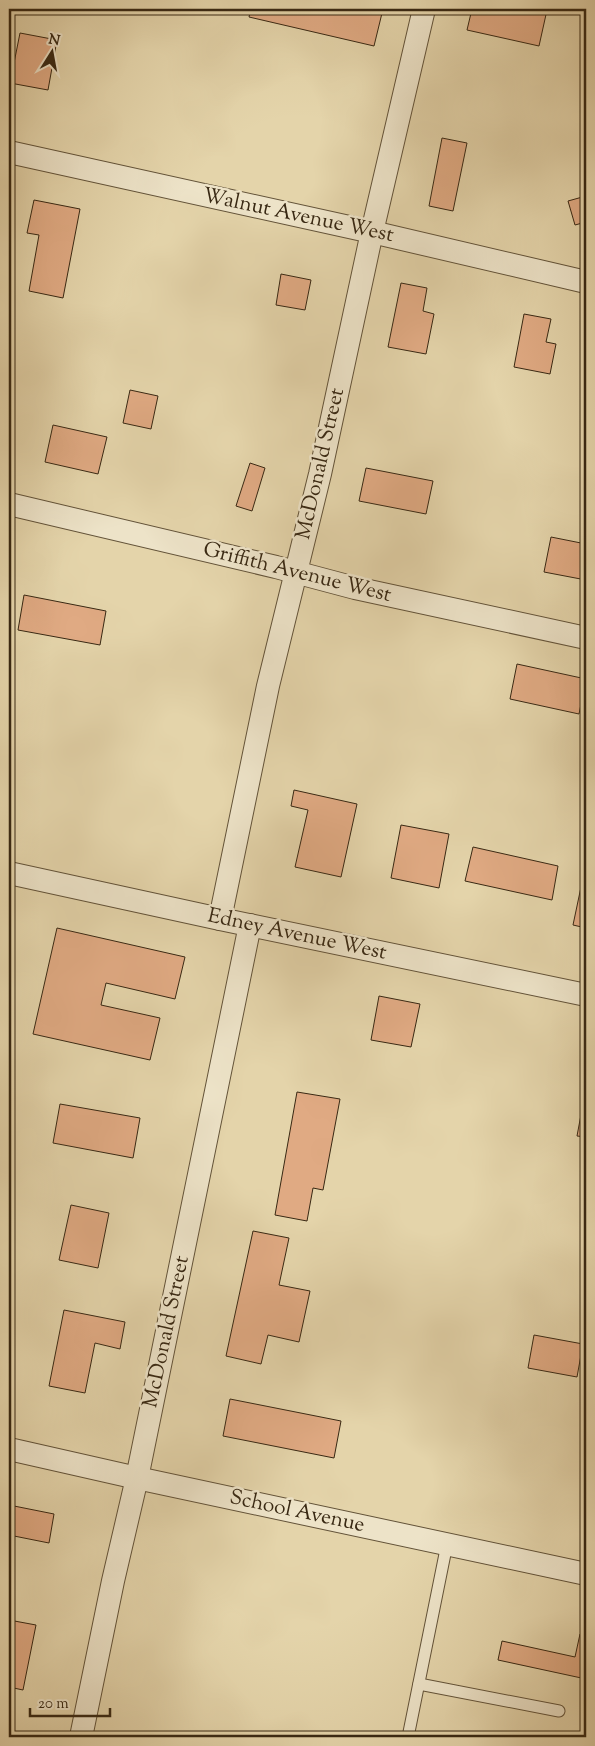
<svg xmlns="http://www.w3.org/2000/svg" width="595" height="1746" font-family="'Sorts Mill Goudy',serif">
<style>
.building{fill:#e0aa83;stroke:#382813}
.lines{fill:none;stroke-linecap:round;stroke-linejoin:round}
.lane-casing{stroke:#635339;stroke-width:13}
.street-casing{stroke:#635339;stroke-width:24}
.lane{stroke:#ede3c8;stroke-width:11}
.street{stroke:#ede3c8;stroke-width:22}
.labels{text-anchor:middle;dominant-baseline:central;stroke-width:5;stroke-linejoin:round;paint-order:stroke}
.street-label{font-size:21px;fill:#382813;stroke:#ede3c8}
</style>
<rect width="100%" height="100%" fill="#e4d4aa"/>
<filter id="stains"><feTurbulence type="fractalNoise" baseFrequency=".004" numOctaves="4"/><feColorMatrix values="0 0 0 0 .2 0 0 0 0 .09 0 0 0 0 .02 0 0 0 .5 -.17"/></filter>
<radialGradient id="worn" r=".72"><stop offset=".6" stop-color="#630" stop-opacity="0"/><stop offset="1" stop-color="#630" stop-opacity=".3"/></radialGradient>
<!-- building -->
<g class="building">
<path d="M 251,9 L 383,9 L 374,46 L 249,17 Z"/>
<path d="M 472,9 L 547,10 L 539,46 L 467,30 Z"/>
<path d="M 20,33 L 57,40 L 48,90 L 10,83 Z"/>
<path d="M 442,138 L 467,143 L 453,211 L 429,206 Z"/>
<path d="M 586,196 L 586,222 L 575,225 L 568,201 Z"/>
<path d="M 34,200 L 80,209 L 63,298 L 29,291 L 39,235 L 27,233 Z"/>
<path d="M 281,274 L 311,280 L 305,310 L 276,305 Z"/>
<path d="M 401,283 L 427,288 L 423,311 L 434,314 L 426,354 L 388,347 Z"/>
<path d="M 524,314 L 551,319 L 546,342 L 556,344 L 550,374 L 514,367 Z"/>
<path d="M 130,390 L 158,396 L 151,429 L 123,423 Z"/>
<path d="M 53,425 L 107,437 L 98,474 L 45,462 Z"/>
<path d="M 250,463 L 265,468 L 252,511 L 236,506 Z"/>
<path d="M 366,468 L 433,481 L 426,514 L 359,501 Z"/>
<path d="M 551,537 L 586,544 L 586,580 L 544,572 Z"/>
<path d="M 24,595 L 106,611 L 100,645 L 18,630 Z"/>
<path d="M 517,664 L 586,679 L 579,714 L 510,699 Z"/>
<path d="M 294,790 L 357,804 L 341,877 L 295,867 L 308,810 L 291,806 Z"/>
<path d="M 401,825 L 449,834 L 439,888 L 391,878 Z"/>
<path d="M 473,847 L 558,866 L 552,900 L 465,881 Z"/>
<path d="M 585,868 L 586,869 L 586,928 L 573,925 Z"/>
<path d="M 57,928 L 185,957 L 175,999 L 106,983 L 101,1005 L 160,1018 L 150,1060 L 33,1034 Z"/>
<path d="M 379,996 L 420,1004 L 411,1047 L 371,1040 Z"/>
<path d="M 297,1092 L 340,1099 L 323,1190 L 313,1188 L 307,1221 L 275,1215 Z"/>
<path d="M 60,1104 L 140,1118 L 133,1158 L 53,1143 Z"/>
<path d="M 583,1104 L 586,1105 L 586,1137 L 577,1136 Z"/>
<path d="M 71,1205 L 109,1213 L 98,1268 L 59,1260 Z"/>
<path d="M 253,1231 L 289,1238 L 279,1285 L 310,1291 L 299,1342 L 268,1335 L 261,1364 L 226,1356 Z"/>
<path d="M 64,1310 L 125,1322 L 120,1349 L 95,1343 L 85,1393 L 49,1386 Z"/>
<path d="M 534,1335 L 583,1344 L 577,1377 L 528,1368 Z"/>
<path d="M 230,1399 L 341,1421 L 334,1458 L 223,1436 Z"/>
<path d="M 9,1505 L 54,1514 L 49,1543 L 9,1535 Z"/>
<path d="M 9,1620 L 36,1625 L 23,1690 L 9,1687 Z"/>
<path d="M 580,1634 L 586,1635 L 586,1679 L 498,1660 L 502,1641 L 575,1657 Z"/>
</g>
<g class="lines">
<!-- lane casing -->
<g class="lane-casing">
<g id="lane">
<path d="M 419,1684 L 559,1711"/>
<path d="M 408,1737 L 447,1544"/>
</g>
</g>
<!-- street casing -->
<g class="street-casing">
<g id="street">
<path d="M 9,152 L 372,232 L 586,282"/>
<path d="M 9,504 L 276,567 L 355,588 L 586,638"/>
<path d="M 9,873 L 220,919 L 586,995"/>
<path d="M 220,919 L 268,686 L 320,474 L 372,232 L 424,9"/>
<path d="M 9,1449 L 137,1478 L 586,1574"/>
<path d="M 81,1737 L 113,1581 L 137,1478 L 250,925"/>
</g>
</g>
<!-- lane -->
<use href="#lane" class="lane"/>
<!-- street -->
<use href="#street" class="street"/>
</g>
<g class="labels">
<!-- street labels -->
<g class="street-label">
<text transform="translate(298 216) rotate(12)">Walnut Avenue West</text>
<text transform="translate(321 464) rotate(-77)">McDonald Street</text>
<text transform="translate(297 573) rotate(14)">Griffith Avenue West</text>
<text transform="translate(297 935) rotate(12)">Edney Avenue West</text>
<text transform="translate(167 1332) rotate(-78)">McDonald Street</text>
<text transform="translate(297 1512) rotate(12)">School Avenue</text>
</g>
</g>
<!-- margin -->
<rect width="595" height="1746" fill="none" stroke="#e4d4aa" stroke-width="30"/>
<rect x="10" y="10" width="575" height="1726" fill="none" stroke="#382813" stroke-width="2.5"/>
<rect x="15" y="15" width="565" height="1716" fill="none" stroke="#382813"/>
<!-- north arrow -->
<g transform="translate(52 52) rotate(11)" stroke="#ede3c8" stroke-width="4" paint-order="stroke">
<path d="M0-4L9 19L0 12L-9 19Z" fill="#382813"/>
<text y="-8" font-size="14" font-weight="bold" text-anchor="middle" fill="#382813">N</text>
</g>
<!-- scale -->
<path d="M30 1708v8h80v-8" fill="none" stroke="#382813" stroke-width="2.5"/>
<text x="38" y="1708" font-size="15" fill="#382813" stroke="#ede3c8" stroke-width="4" paint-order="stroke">20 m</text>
<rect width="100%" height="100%" filter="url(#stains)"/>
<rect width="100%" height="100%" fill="url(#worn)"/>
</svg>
